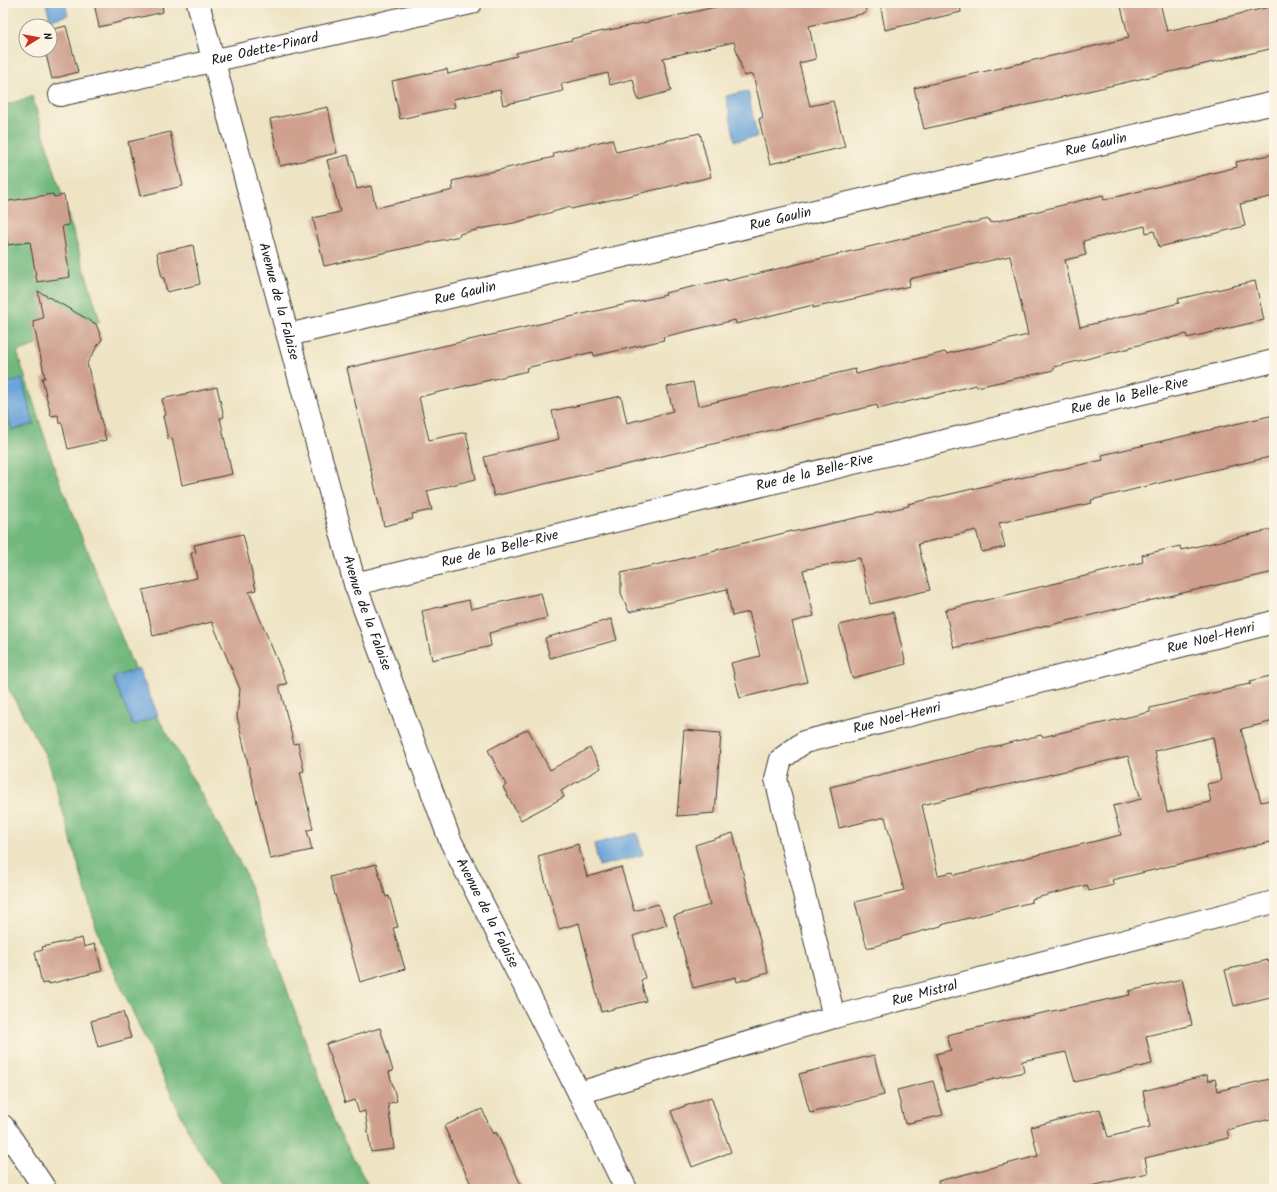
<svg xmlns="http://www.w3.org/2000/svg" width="1277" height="1192" font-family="Kalam,sans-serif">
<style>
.forest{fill:#71b87d;stroke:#466a4c}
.water{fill:#6ca5db;stroke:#44607c}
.building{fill:#cfa08e;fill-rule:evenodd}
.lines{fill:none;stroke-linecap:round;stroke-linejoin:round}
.minor-casing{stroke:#3c3a35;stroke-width:24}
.minor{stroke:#fff;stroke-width:22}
.labels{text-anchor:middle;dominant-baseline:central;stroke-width:3;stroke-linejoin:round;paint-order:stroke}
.street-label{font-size:14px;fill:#1c1c1c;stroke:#fcf5e5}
</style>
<rect width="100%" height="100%" fill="#fcf5e5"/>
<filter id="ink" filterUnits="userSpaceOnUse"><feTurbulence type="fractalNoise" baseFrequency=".025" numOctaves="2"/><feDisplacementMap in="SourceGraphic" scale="8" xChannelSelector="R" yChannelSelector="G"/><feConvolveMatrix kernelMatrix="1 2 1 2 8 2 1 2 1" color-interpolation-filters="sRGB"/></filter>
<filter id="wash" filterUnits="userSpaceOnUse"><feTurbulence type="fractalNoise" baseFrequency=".012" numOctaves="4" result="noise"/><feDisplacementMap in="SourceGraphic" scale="16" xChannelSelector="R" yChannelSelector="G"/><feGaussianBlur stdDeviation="0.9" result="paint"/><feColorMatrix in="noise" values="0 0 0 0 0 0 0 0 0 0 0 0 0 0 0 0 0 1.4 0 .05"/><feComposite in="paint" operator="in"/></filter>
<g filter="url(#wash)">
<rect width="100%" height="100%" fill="#eee4c4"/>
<!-- forest -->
<path class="forest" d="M 32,96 L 100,321 L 17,352 L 57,475 L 143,691 L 244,870 L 336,1126 L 370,1189 L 225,1189 L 194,1143 L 101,944 L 48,760 L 3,679 L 3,106 Z"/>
<!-- water -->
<g class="water">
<path d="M 46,3 L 65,3 L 68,15 L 50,20 Z"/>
<path d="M 748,91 L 757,137 L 735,141 L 726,96 Z"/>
<path d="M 22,379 L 34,424 L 12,430 L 3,395 L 3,384 Z"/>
<path d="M 138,668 L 158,715 L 133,726 L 113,678 Z"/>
<path d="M 637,833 L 643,855 L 599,866 L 594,844 Z"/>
</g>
<g id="blocks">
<!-- building -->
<g class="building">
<path d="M 94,3 L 162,3 L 163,12 L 99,27 Z"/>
<path d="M 733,3 L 865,3 L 866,13 L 809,26 L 816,59 L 799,63 L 810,106 L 833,101 L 845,147 L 770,164 L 759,119 L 763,117 L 753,74 L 744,76 L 734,42 L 663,58 L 671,91 L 638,100 L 633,79 L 610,85 L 608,73 L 561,84 L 563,91 L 503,105 L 500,90 L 453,99 L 455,107 L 400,119 L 392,81 L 447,69 L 448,74 L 492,63 L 492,62 L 517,56 L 516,53 L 572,40 L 571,39 L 599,32 L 643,23 L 644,23 Z"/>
<path d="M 880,3 L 960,3 L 961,12 L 885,30 Z"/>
<path d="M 1120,3 L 1160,3 L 1167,31 L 1274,6 L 1274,48 L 924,129 L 914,88 L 1129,38 Z"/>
<path d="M 66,26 L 78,72 L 52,79 L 45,50 L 50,50 L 50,30 Z"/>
<path d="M 328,107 L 337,153 L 280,166 L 270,119 Z"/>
<path d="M 170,132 L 183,186 L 140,196 L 128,142 Z"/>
<path d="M 700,133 L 711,177 L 571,209 L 570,207 L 514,223 L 485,228 L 459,234 L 460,236 L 324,266 L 313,218 L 340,212 L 327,160 L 348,155 L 357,189 L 371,186 L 376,208 L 453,190 L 452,181 L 554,157 L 553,153 L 612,139 L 616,152 Z"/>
<path d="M 1274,154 L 1274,196 L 1240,204 L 1245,226 L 1159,247 L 1154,231 L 1146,233 L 1145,226 L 1083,241 L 1086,255 L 1065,260 L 1080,327 L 1179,303 L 1178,299 L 1255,281 L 1264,320 L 1187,338 L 1187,334 L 1130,347 L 1130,348 L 1054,367 L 1054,370 L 977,387 L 976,385 L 878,409 L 877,405 L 494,496 L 484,457 L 559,439 L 552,411 L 621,396 L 627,423 L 673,411 L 667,387 L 693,382 L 698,406 L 855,369 L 856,374 L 945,352 L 946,354 L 1028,335 L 1010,256 L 909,279 L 910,286 L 813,308 L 813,305 L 736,324 L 735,320 L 663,337 L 664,340 L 594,356 L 593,352 L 526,368 L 527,371 L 419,397 L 429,440 L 466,432 L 476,479 L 427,491 L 432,510 L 412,514 L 413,519 L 384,526 L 347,368 L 666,295 L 665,293 L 727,279 L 727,281 L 952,227 L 989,219 L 990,223 L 1103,195 L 1104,200 L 1237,167 L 1236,162 Z"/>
<path d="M 53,194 L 54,197 L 64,195 L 69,225 L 62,226 L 70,277 L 37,282 L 30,242 L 8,245 L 6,234 L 3,235 L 3,202 Z"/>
<path d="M 193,245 L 200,284 L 167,292 L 164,278 L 162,278 L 157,253 Z"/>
<path d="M 38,291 L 96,324 L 102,339 L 87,363 L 106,440 L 68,449 L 62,423 L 59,423 L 58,415 L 51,416 L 42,378 L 45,378 L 33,321 L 43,318 Z"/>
<path d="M 217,387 L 224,417 L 220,418 L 232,474 L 182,485 L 172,438 L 168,439 L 163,416 L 166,415 L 162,399 Z"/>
<path d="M 1274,415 L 1274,456 L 1188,476 L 1091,500 L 1092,503 L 999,523 L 1005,547 L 982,552 L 976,530 L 918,544 L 930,590 L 870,604 L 860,558 L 803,570 L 814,616 L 792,622 L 807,682 L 740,698 L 731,663 L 760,656 L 749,612 L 732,616 L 727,589 L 629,612 L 621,593 L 621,573 L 716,551 L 716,550 L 792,531 L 792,532 L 909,506 L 908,504 L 1002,482 L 1103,460 L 1102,455 Z"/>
<path d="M 1274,529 L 1274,572 L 1169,596 L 1047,626 L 1047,625 L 954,648 L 945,610 L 1143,562 L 1142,555 L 1180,546 L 1181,550 Z"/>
<path d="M 243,534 L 256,590 L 249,592 L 287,684 L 279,685 L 294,744 L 298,743 L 304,771 L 300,772 L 313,829 L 307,830 L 312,850 L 270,859 L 237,716 L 240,689 L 212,622 L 153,636 L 143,590 L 197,578 L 191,553 L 196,552 L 194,545 Z"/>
<path d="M 541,593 L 547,618 L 489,633 L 491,646 L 432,660 L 422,611 L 469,600 L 471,609 Z"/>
<path d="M 893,612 L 906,664 L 852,678 L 839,625 Z"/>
<path d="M 611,619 L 617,640 L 550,658 L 545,638 Z"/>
<path d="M 1274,675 L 1274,721 L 1241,729 L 1261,802 L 1274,799 L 1274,841 L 1112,880 L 1114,885 L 1089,891 L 1087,885 L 1032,899 L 1032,902 L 941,925 L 941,926 L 901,937 L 901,939 L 867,948 L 855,902 L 904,890 L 885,817 L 839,828 L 830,787 L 1041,735 L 1042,737 L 1150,712 L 1150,708 L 1234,688 L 1234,687 L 1251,684 L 1250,681 ZM 1213,737 L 1221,781 L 1207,784 L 1211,802 L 1167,812 L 1155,751 ZM 1128,756 L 1141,799 L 1113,806 L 1121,835 L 954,875 L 953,872 L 938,875 L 922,805 Z"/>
<path d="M 528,729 L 550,770 L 590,748 L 601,768 L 561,791 L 564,797 L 521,820 L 503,787 L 506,785 L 488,750 Z"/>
<path d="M 684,730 L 721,733 L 715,813 L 677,816 Z"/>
<path d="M 733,833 L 768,973 L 737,982 L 736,977 L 693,988 L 674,916 L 710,905 L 695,845 Z"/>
<path d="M 578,844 L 587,877 L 621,867 L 634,911 L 658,904 L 667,925 L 633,936 L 645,978 L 641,980 L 646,1001 L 601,1012 L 579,923 L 559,929 L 538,856 Z"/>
<path d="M 376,864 L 386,897 L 389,896 L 398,927 L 393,928 L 405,969 L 360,982 L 330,877 Z"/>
<path d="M 82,938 L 84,947 L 95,944 L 102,971 L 49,984 L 49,982 L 42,984 L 35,952 L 43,950 L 42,947 Z"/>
<path d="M 1268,960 L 1268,962 L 1274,960 L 1274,996 L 1234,1006 L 1225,970 Z"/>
<path d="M 1182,979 L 1192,1025 L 1146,1036 L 1152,1064 L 1075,1082 L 1066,1052 L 1022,1061 L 1024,1072 L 945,1091 L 936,1054 L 951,1050 L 947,1035 L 1009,1020 L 1130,995 L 1129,991 Z"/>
<path d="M 123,1012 L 131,1038 L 98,1047 L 91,1021 Z"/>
<path d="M 380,1028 L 393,1071 L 389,1072 L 397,1101 L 388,1104 L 394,1149 L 371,1152 L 365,1111 L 359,1113 L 355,1100 L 345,1103 L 326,1044 Z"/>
<path d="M 874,1055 L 884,1095 L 810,1113 L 799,1074 Z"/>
<path d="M 1207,1075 L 1208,1081 L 1215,1079 L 1218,1091 L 1274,1078 L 1274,1118 L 1227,1130 L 1229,1138 L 1145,1158 L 1148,1173 L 1078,1189 L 939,1189 L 938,1181 L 1038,1156 L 1031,1127 L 1100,1109 L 1108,1137 L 1150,1127 L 1143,1091 Z"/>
<path d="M 933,1081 L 943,1115 L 905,1124 L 897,1090 Z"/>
<path d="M 711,1097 L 731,1152 L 692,1167 L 671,1111 Z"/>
<path d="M 482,1109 L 493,1134 L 496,1132 L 523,1189 L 473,1189 L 444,1126 Z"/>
</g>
</g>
</g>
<g filter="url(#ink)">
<use href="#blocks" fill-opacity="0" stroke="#3c3a35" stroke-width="1"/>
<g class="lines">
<!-- minor casing -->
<g class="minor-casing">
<g id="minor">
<path id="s1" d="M 198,3 L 355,584 L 450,840 L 579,1093 L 626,1189"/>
<path id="s2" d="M 60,95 L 471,3"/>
<path id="s3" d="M 288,335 L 1274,103"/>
<path id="s4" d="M 355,584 L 1274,361"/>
<path id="s5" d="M 834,1017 L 776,779 L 781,759 L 804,742 L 1274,622"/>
<path id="s6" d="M 579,1093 L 834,1017 L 1274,902"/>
<path d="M 3,1126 L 45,1189"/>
</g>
</g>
<!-- minor -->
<use href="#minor" class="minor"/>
</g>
</g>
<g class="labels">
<!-- street labels -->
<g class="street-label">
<text stroke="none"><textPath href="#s2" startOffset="210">Rue Odette-Pinard</textPath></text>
<text stroke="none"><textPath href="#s3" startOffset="830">Rue Gaulin</textPath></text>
<text stroke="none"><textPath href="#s3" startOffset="506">Rue Gaulin</textPath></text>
<text stroke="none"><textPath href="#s3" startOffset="182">Rue Gaulin</textPath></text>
<text stroke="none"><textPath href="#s1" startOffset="309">Avenue de la Falaise</textPath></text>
<text stroke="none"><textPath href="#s4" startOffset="797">Rue de la Belle-Rive</textPath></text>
<text stroke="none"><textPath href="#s4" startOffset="473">Rue de la Belle-Rive</textPath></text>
<text stroke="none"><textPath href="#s4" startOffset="149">Rue de la Belle-Rive</textPath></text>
<text stroke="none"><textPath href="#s1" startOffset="633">Avenue de la Falaise</textPath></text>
<text stroke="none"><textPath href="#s5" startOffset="714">Rue Noel-Henri</textPath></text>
<text stroke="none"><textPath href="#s5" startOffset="390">Rue Noel-Henri</textPath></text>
<text stroke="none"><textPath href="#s1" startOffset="957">Avenue de la Falaise</textPath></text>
<text stroke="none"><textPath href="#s6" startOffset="360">Rue Mistral</textPath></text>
</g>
</g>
<!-- margin -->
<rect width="1277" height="1192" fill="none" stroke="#fcf5e5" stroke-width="16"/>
<!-- north arrow -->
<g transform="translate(38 38) rotate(79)"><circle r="19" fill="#fcf5e5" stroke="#a29e95"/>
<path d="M0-3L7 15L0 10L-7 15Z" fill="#c8321e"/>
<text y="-6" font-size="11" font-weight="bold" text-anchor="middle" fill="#1c1c1c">N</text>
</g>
</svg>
